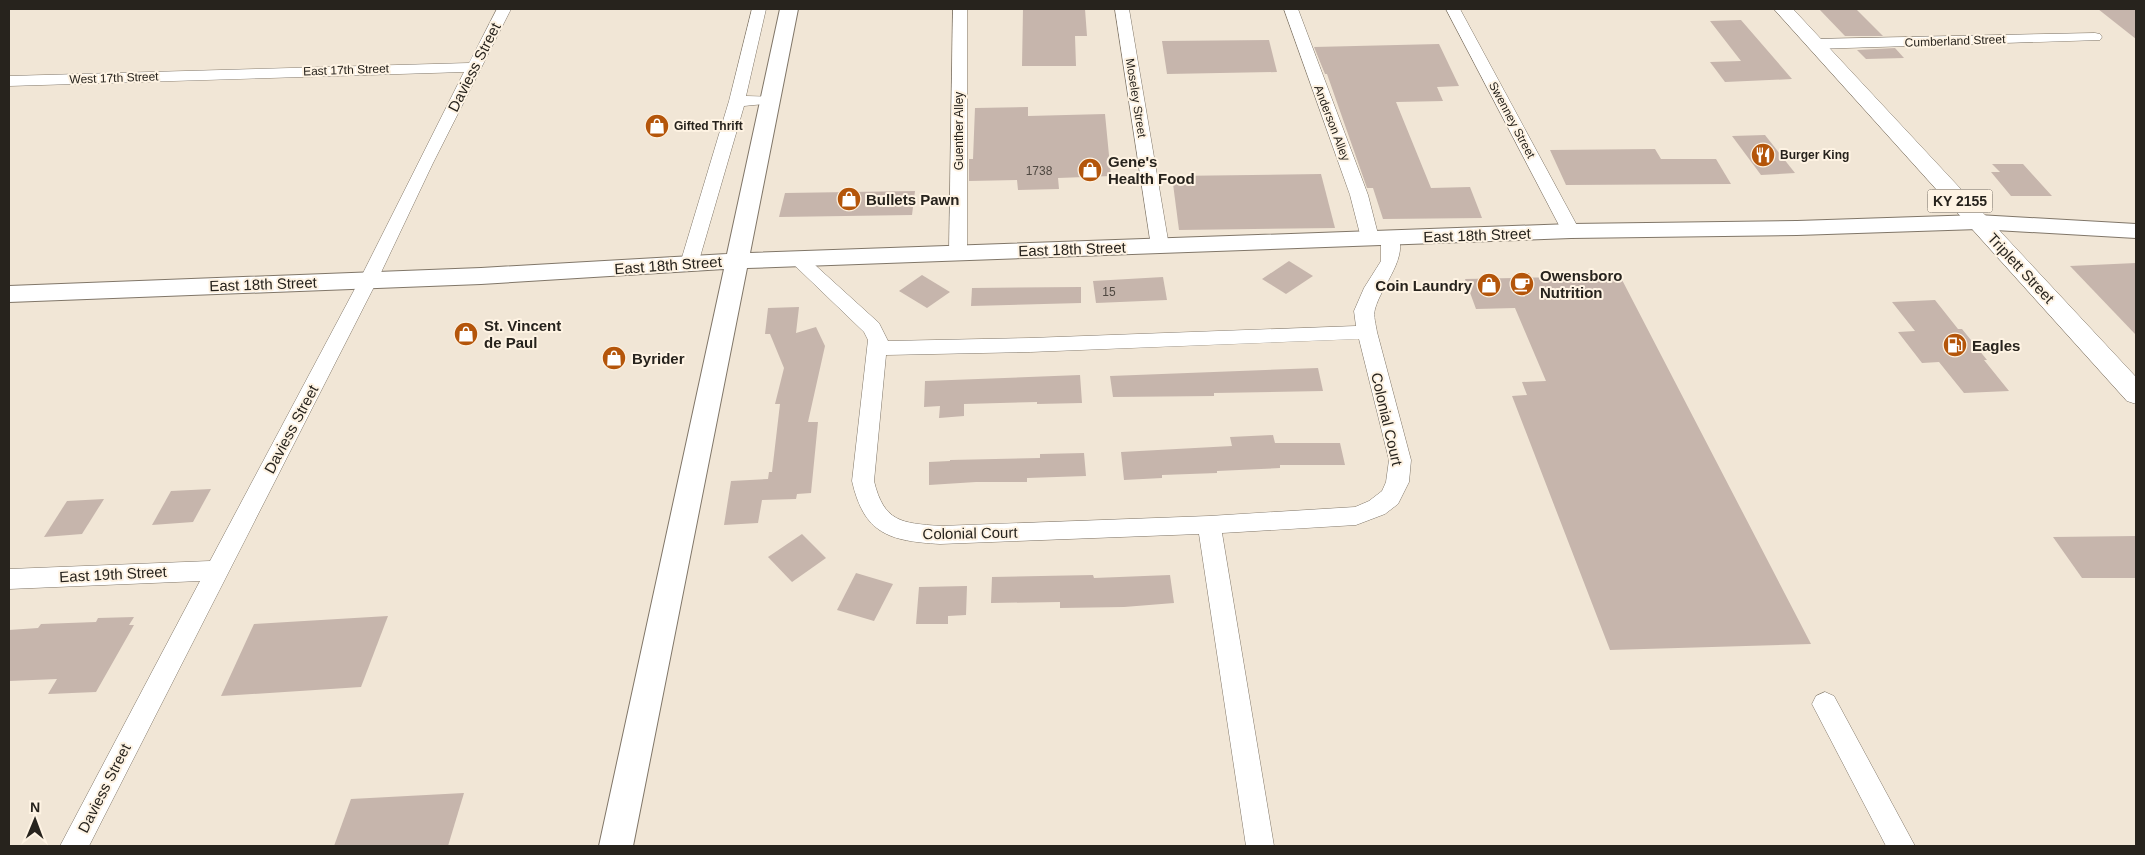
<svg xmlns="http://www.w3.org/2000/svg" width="2145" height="855" font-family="Helvetica,sans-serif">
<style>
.building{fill:#c6b5ac}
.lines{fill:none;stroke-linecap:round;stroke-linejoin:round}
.minor-casing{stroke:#807668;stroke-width:1}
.tertiary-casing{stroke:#807668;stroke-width:2}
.primary-casing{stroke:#807668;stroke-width:1}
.minor{fill:#fff;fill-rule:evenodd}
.tertiary{fill:#fff;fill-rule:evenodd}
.primary{fill:#fff;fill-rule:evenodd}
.labels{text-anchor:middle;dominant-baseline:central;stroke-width:4;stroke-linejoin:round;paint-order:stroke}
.far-street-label{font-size:12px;fill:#27231d;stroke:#fef3e3}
.far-poi-label{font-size:12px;font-weight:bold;fill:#27231d;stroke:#fef3e3;text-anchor:start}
.number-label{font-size:12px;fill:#4f4841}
.shield{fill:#fef3e3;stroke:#686158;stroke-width:1}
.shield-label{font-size:14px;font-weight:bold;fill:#27231d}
.street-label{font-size:15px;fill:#27231d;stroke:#fef3e3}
.poi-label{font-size:15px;font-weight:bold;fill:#27231d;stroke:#fef3e3;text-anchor:start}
</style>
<rect width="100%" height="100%" fill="#f1e6d6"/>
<!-- building -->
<g class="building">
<path d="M 1023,9 L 1085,9 L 1087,36 L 1075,36 L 1076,66 L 1022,66 Z"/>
<path d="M 1819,9 L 1856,9 L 1883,36 L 1845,36 Z"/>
<path d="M 2098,9 L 2136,9 L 2136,39 Z"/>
<path d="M 1741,20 L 1792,79 L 1725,82 L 1710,62 L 1741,61 L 1710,21 Z"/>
<path d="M 1269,40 L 1277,72 L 1167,74 L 1162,41 Z"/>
<path d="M 1439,44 L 1459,86 L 1437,87 L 1443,101 L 1396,102 L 1431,188 L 1470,187 L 1482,218 L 1383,219 L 1373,188 L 1367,188 L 1327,74 L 1325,74 L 1314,47 Z"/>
<path d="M 1895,48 L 1904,58 L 1866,59 L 1857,50 Z"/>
<path d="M 1028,107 L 1028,116 L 1105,114 L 1111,176 L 1058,178 L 1059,189 L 1018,190 L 1017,180 L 969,181 L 969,159 L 973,159 L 975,108 Z"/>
<path d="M 1765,135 L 1795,173 L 1761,175 L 1732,136 Z"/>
<path d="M 1655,149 L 1661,159 L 1716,159 L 1731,184 L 1566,185 L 1550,150 Z"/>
<path d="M 1992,164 L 2023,164 L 2052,196 L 2011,196 L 1991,172 L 2000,172 Z"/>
<path d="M 1321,174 L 1335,228 L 1179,230 L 1172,176 Z"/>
<path d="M 915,191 L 912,215 L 779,217 L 785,193 Z"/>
<path d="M 1289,261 L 1313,276 L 1286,294 L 1262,279 Z"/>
<path d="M 2136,263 L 2136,335 L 2070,266 Z"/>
<path d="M 922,275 L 950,292 L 927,308 L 899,291 Z"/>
<path d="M 1620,276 L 1811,644 L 1610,650 L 1512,396 L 1527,395 L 1522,382 L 1546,381 L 1515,308 L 1476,309 L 1465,279 Z"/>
<path d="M 1163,277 L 1167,300 L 1096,303 L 1093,281 Z"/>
<path d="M 1081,287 L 1081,303 L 971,306 L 972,288 Z"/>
<path d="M 1935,300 L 1958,329 L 1962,329 L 1987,360 L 1984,360 L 2009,391 L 1964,393 L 1939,362 L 1922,363 L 1898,332 L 1915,331 L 1892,302 Z"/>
<path d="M 799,307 L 796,333 L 816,327 L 825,346 L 808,422 L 818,422 L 811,493 L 797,494 L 796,499 L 762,500 L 758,523 L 724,525 L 731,481 L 768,479 L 769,472 L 772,472 L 780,404 L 775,404 L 784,368 L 770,334 L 765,334 L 768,308 Z"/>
<path d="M 1318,368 L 1323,391 L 1214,393 L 1214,396 L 1113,397 L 1110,376 Z"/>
<path d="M 1080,375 L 1082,403 L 1037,404 L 1037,402 L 964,404 L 964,416 L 939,418 L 940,406 L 924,407 L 925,381 Z"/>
<path d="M 1273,435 L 1275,443 L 1340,443 L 1345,465 L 1280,465 L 1280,468 L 1217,471 L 1217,473 L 1162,475 L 1162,478 L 1124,480 L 1121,452 L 1232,446 L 1230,437 Z"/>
<path d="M 1084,453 L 1086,476 L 1027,478 L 1027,482 L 976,482 L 929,485 L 929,462 L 950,461 L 950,460 L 1040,458 L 1040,454 Z"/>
<path d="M 211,489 L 193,522 L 152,525 L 171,491 Z"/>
<path d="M 104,499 L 82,534 L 44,537 L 67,501 Z"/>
<path d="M 802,534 L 826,558 L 792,582 L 768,557 Z"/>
<path d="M 2136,536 L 2136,578 L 2082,578 L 2053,537 Z"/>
<path d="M 856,573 L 893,584 L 874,621 L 837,610 Z"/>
<path d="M 1093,575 L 1094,578 L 1170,575 L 1174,603 L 1124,607 L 1060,608 L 1060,602 L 991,603 L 992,577 Z"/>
<path d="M 967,586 L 966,615 L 948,616 L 948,624 L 916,624 L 919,587 Z"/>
<path d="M 388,616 L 361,687 L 221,696 L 254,624 Z"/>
<path d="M 134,617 L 129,625 L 134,625 L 96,692 L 48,694 L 57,679 L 9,681 L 9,630 L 38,628 L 41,624 L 96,622 L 98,618 Z"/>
<path d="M 464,793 L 448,846 L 334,846 L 351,799 Z"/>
</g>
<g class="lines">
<!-- minor casing -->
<g class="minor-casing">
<g id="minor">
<path d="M 497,9 L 511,9 L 433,163 L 377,281 L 89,846 L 60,846 L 200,581 L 9,589 L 9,569 L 210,561 L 359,281 L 464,72 L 9,86 L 9,76 L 469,63 Z"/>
<path d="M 752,9 L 766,9 L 746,96 L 775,97 L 777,100 L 775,103 L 744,106 L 698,264 L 696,268 L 689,270 L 682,268 L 680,264 L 729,101 Z"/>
<path d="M 953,9 L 967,9 L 967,253 L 965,257 L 958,259 L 951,257 L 949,253 Z"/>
<path d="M 1115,9 L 1129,9 L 1169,246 L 1166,250 L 1160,252 L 1154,250 L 1151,246 Z"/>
<path d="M 1284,9 L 1298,9 L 1368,195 L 1379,238 L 1376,242 L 1370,244 L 1364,242 L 1361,238 L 1350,195 Z"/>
<path d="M 1446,9 L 1460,9 L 1580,231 L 1577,235 L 1571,237 L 1565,235 L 1562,231 Z"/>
<path d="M 2095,33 L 2100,34 L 2102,37 L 2100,40 L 1815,49 L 1810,47 L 1807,44 L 1810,41 L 1815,39 Z"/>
<path d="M 1390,231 L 1396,233 C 1411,255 1381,286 1375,309 C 1373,316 1376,325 1377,332 L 1411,460 L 1409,482 L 1398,504 L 1385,514 L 1356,525 L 1222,533 L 1274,846 L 1246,846 L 1199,534 L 940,544 C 889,541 864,534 852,481 L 868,340 L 864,332 L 788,259 L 790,255 L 797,253 L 804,255 L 879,323 L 888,341 L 1030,338 L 1356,326 L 1354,311 L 1364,288 L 1381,261 L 1381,237 L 1384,233 ZM 1359,339 L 1389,460 L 1386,482 L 1382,491 L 1369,501 L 1355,507 L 1209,516 L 940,526 C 901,523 884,522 874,481 L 886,355 L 1030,352 Z"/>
<path d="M 1825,692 L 1834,696 L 1915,846 L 1886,846 L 1812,704 L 1816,696 Z"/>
</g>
</g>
<!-- tertiary casing -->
<g class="tertiary-casing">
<path id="tertiary" d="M 780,9 L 798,9 L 750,253 L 1571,224 L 1797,221 L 1978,215 L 2136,224 L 2136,238 L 1978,229 L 1797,235 L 1571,238 L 747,268 L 633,846 L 599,846 L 724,269 L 481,284 L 9,302 L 9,286 L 481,268 L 727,254 Z"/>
</g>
<!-- primary casing -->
<g class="primary-casing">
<path id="primary" d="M 1774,9 L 1793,9 L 2136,377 L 2136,404 L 2127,401 Z"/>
</g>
<!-- minor -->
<use href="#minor" class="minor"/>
<!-- tertiary -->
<use href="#tertiary" class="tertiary"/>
<!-- primary -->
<use href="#primary" class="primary"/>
</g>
<!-- icons -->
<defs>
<g id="shop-disc" transform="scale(1.25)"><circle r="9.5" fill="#b4550a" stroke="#fef3e3"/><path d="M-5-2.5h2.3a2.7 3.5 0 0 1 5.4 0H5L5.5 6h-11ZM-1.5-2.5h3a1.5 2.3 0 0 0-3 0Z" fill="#fff"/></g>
<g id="restaurant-disc" transform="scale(1.25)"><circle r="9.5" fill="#b4550a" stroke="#fef3e3"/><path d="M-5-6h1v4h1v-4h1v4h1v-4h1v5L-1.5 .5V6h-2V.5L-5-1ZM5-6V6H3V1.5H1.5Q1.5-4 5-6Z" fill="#fff"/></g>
<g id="cafe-disc" transform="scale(1.25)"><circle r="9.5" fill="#b4550a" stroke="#fef3e3"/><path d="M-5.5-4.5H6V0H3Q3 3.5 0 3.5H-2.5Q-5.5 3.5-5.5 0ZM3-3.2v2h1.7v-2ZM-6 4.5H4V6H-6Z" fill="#fff"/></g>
<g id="fuel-disc" transform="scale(1.25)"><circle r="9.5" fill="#b4550a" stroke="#fef3e3"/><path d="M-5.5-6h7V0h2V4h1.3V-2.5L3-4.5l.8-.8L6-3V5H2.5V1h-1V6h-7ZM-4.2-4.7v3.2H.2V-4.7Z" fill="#fff"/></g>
</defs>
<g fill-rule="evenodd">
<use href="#shop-disc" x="657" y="126"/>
<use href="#restaurant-disc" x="1763" y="155"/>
<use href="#shop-disc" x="1090" y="170"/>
<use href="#shop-disc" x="849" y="199"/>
<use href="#cafe-disc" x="1522" y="284"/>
<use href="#shop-disc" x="1489" y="285"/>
<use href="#shop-disc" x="466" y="334"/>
<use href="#fuel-disc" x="1955" y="345"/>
<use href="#shop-disc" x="614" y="358"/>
</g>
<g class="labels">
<!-- far-street labels -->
<g class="far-street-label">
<text transform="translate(1955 41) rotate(-2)">Cumberland Street</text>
<text transform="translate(346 70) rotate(-2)">East 17th Street</text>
<text transform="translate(114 78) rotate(-2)">West 17th Street</text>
<text transform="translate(1136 98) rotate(81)">Moseley Street</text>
<text transform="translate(1512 120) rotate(62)">Swenney Street</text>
<text transform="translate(1332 123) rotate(69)">Anderson Alley</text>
<text transform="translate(959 131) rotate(-90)">Guenther Alley</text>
</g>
<!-- far-poi labels -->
<g class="far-poi-label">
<text x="674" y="126">Gifted Thrift</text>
<text x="1780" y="155">Burger King</text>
</g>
<!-- number labels -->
<g class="number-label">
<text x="1039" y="171">1738</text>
<text x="1109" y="292">15</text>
</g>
<!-- shield labels -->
<rect class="shield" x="1927.5" y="189.5" width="65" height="23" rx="4"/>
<g class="shield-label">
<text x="1960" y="201">KY 2155</text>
</g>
<!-- street labels -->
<g class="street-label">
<text transform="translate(474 67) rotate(-63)">Daviess Street</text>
<text transform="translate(1477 235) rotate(-2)">East 18th Street</text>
<text transform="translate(1072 249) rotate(-2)">East 18th Street</text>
<text transform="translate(668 265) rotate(-4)">East 18th Street</text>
<text transform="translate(2021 268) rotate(47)">Triplett Street</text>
<text transform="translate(263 284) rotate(-2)">East 18th Street</text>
<text transform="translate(1387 419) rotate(77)">Colonial Court</text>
<text transform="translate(291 429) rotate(-62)">Daviess Street</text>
<text transform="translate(970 533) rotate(-1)">Colonial Court</text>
<text transform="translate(113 574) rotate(-3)">East 19th Street</text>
<text transform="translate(104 788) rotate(-63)">Daviess Street</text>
</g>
<!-- poi labels -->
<g class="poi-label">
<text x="1108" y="161">Gene's<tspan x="1108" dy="17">Health Food</tspan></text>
<text x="866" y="199">Bullets Pawn</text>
<text x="1540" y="275">Owensboro<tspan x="1540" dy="17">Nutrition</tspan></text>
<text x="1472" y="285" text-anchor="end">Coin Laundry</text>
<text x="484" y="325">St. Vincent<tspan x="484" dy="17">de Paul</tspan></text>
<text x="1972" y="345">Eagles</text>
<text x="632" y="358">Byrider</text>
</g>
</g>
<!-- border -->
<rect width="2145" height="855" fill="none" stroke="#27231d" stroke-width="20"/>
<!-- north arrow -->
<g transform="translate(35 820) rotate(1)" stroke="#fef3e3" stroke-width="4" paint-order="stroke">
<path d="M0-4L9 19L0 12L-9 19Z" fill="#27231d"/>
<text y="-8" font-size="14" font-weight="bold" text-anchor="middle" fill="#27231d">N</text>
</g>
</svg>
